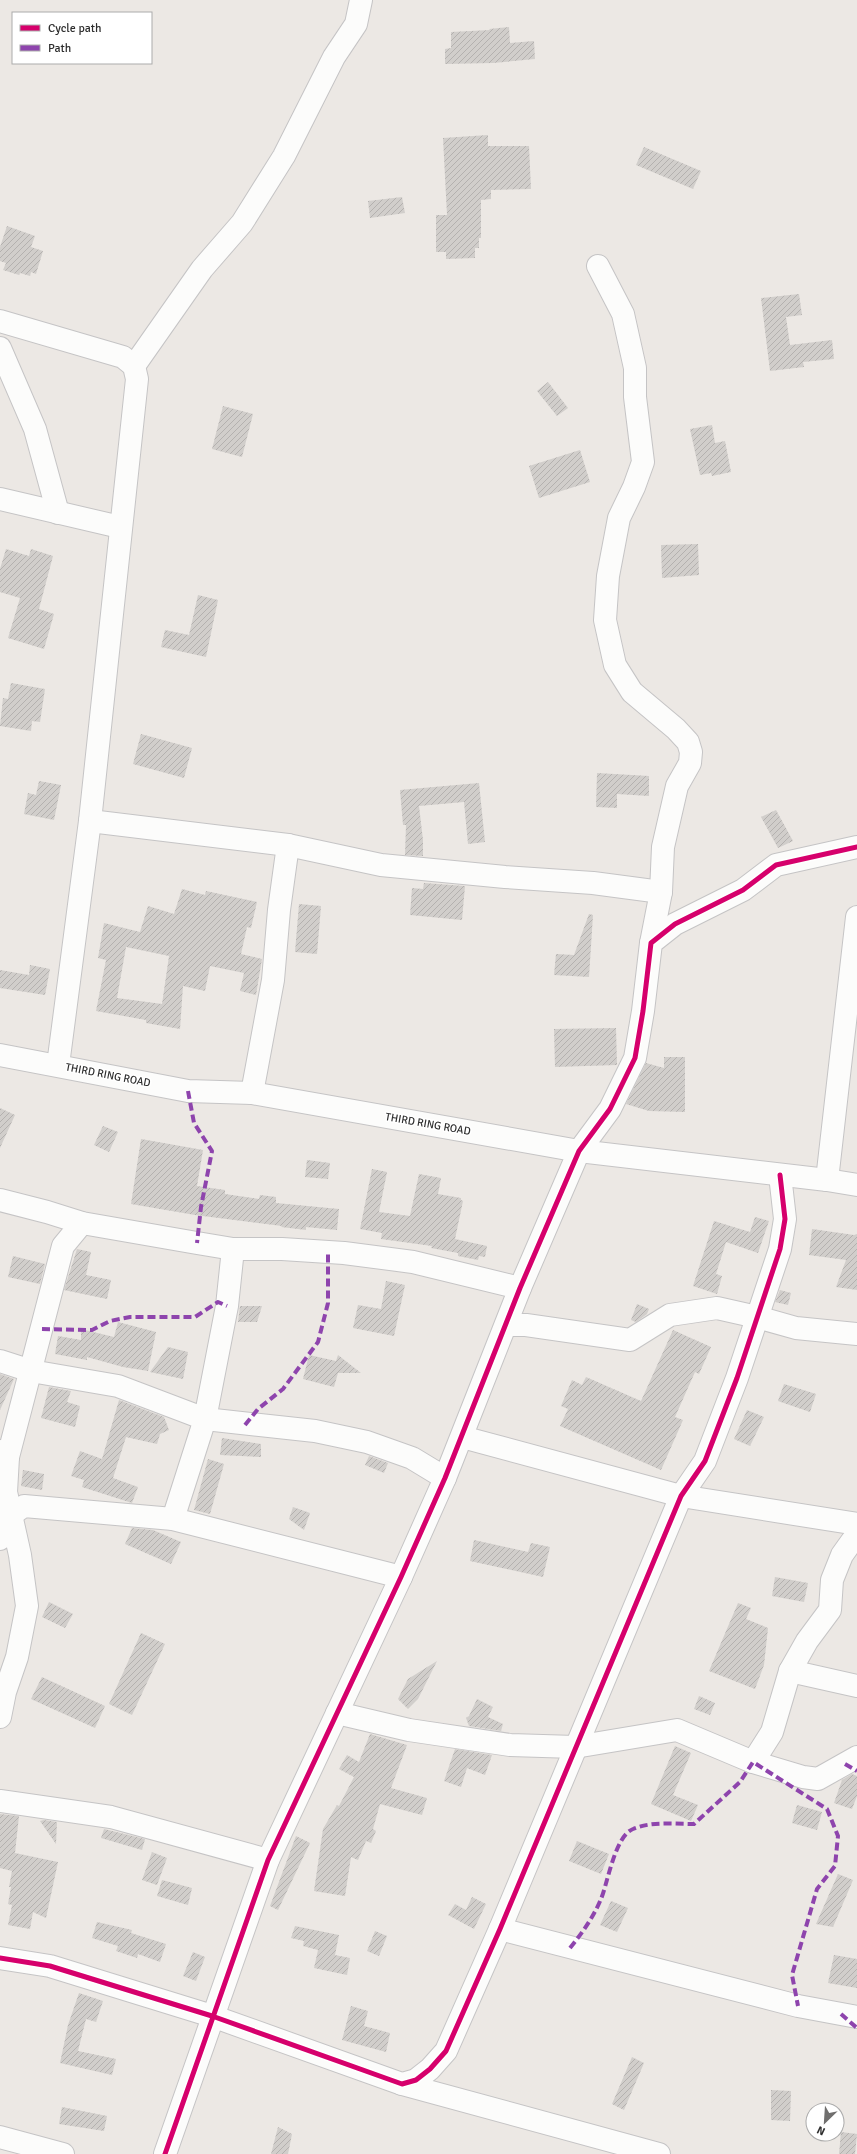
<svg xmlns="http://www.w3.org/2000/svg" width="857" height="2154" font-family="Signika,sans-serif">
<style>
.building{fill:url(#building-hatch);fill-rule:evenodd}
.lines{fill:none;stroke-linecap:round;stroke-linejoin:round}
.minor-casing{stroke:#c5c4c5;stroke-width:24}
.minor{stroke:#fcfcfb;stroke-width:22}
.quiet{stroke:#8e44ad;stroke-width:4;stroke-dasharray:8 4;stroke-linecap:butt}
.cycleway-casing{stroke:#fff;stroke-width:8}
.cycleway{stroke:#d6006c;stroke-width:5}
.labels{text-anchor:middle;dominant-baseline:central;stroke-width:3;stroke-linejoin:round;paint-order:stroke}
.street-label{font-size:11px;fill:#2e2e2e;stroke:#fff}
</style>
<defs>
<pattern id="building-hatch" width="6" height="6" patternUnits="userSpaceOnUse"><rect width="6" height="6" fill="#d1cecb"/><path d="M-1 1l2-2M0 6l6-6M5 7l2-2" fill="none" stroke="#b4b1af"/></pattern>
</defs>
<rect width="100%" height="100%" fill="#ece8e4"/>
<!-- building -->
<g class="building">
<path d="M 509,27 L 510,43 L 534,41 L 535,59 L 493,63 L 445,64 L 445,49 L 451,48 L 451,32 L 490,30 L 489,29 Z"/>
<path d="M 488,135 L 488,146 L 529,146 L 531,189 L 491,190 L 491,199 L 481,200 L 481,238 L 479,238 L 479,248 L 475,248 L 475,258 L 446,259 L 446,252 L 436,252 L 436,215 L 447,215 L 443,138 Z"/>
<path d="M 644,147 L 701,171 L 693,189 L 636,165 Z"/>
<path d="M 402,197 L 405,213 L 370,218 L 368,201 Z"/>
<path d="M 7,226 L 35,236 L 31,247 L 43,251 L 36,274 L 31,272 L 30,276 L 20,273 L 19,275 L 3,270 L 6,263 L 0,261 L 0,247 Z"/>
<path d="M 799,294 L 802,315 L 786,317 L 790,345 L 832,340 L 834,359 L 803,362 L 804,367 L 770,371 L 761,298 Z"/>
<path d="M 548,382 L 568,408 L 557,416 L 537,391 Z"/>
<path d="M 223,406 L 253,414 L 242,457 L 212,449 Z"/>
<path d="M 712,425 L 715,443 L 725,441 L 731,472 L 712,476 L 711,473 L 700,475 L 690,429 Z"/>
<path d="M 580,450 L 590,482 L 539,498 L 529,466 Z"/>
<path d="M 698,544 L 699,575 L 662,578 L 661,545 Z"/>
<path d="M 6,549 L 29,556 L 31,549 L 53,556 L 39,609 L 54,614 L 44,649 L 8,638 L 20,598 L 0,592 L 0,569 Z"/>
<path d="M 198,595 L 218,600 L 206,657 L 161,647 L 165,630 L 189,635 Z"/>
<path d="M 11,683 L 45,689 L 40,722 L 32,721 L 31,731 L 0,726 L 3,698 L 8,699 Z"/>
<path d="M 141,734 L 192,748 L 184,778 L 133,764 Z"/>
<path d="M 597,773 L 649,776 L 649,796 L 617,794 L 617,808 L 596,807 Z"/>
<path d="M 39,781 L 61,785 L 54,820 L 24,814 L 28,793 L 36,795 Z"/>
<path d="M 479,783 L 485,842 L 468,844 L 464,802 L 419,806 L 423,840 L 423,856 L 405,855 L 406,825 L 403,825 L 400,790 Z"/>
<path d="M 776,810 L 793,841 L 778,848 L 761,817 Z"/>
<path d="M 424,883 L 465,886 L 462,920 L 410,915 L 412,888 L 423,889 Z"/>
<path d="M 182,889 L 205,895 L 206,891 L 257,902 L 251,928 L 247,927 L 241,954 L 262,959 L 256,995 L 240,991 L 244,973 L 210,966 L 205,991 L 183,986 L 180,1029 L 146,1023 L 146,1020 L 96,1011 L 106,960 L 98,958 L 104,923 L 140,932 L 148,906 L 174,914 ZM 126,947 L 169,956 L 162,1004 L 117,998 Z"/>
<path d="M 299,904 L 321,906 L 317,954 L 295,952 Z"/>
<path d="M 589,914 L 593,915 L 589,977 L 554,975 L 556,954 L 574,955 Z"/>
<path d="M 30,965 L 50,969 L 45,995 L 0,988 L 0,970 L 29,975 Z"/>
<path d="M 616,1028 L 617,1065 L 555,1067 L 554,1029 Z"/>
<path d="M 664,1057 L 685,1057 L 685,1112 L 649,1111 L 626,1104 L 646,1063 L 664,1068 Z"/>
<path d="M 0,1108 L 15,1115 L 0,1148 Z"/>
<path d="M 103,1126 L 118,1132 L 109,1152 L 94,1145 Z"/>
<path d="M 141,1139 L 203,1150 L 197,1186 L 225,1190 L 225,1194 L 259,1199 L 260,1195 L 276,1197 L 276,1203 L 339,1209 L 337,1230 L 306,1227 L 306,1230 L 281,1227 L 282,1226 L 195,1215 L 131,1204 Z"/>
<path d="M 307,1160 L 330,1163 L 328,1179 L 305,1177 Z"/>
<path d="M 372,1169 L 387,1172 L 379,1212 L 410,1216 L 419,1174 L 441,1178 L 438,1194 L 461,1198 L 461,1200 L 463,1201 L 455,1239 L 487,1246 L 485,1257 L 479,1256 L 478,1260 L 458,1256 L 458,1253 L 431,1248 L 432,1246 L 381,1239 L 382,1233 L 360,1229 Z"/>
<path d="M 755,1217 L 769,1221 L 758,1253 L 726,1242 L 716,1274 L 722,1276 L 717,1294 L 693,1286 L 714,1221 L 750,1232 Z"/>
<path d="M 812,1229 L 854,1235 L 857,1234 L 857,1290 L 836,1287 L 846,1260 L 809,1255 Z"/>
<path d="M 77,1249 L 91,1252 L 86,1275 L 111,1280 L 107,1299 L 64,1290 Z"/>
<path d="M 13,1256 L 45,1264 L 40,1284 L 8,1277 Z"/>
<path d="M 386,1281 L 405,1285 L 394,1336 L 353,1328 L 358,1305 L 381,1309 Z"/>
<path d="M 780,1290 L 791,1293 L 788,1305 L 775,1302 Z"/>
<path d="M 637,1304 L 649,1309 L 647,1314 L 636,1322 L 631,1320 Z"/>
<path d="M 240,1306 L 262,1306 L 257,1322 L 238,1322 Z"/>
<path d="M 118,1322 L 156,1332 L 148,1371 L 123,1367 L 87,1357 L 87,1360 L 55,1354 L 58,1336 L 81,1340 L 81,1329 L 114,1337 Z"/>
<path d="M 673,1330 L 711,1347 L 699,1374 L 695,1372 L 675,1417 L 683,1420 L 661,1470 L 560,1426 L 568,1409 L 561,1406 L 572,1380 L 582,1385 L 586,1377 L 641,1401 Z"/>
<path d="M 168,1347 L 188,1352 L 183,1379 L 150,1372 Z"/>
<path d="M 309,1355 L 336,1361 L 338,1355 L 361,1373 L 338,1373 L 334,1387 L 303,1379 Z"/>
<path d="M 0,1374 L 14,1379 L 0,1410 Z"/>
<path d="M 784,1384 L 816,1394 L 810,1412 L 778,1401 Z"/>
<path d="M 49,1387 L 71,1391 L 67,1402 L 80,1406 L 75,1427 L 41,1418 Z"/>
<path d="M 119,1400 L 164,1417 L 169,1430 L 160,1434 L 157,1444 L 126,1437 L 113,1478 L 138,1487 L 132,1503 L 82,1487 L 84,1480 L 71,1476 L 80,1451 L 102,1459 Z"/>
<path d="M 747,1410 L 764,1417 L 750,1446 L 734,1439 Z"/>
<path d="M 222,1438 L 261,1444 L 261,1457 L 220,1455 Z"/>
<path d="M 369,1456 L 388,1463 L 384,1473 L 365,1465 Z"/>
<path d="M 208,1459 L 224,1464 L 210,1514 L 194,1510 Z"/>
<path d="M 23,1470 L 44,1474 L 42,1490 L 21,1486 Z"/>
<path d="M 293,1507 L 310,1513 L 304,1530 L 289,1519 Z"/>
<path d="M 132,1528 L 153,1530 L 181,1542 L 171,1564 L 125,1544 Z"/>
<path d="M 474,1540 L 528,1552 L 531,1543 L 550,1547 L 543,1577 L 470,1561 Z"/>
<path d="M 775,1577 L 808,1583 L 804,1602 L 772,1596 Z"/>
<path d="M 49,1602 L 73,1614 L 65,1628 L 42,1617 Z"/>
<path d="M 738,1603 L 751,1608 L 746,1619 L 768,1628 L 764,1665 L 755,1689 L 709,1671 Z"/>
<path d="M 141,1633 L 165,1644 L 132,1715 L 109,1704 Z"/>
<path d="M 437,1661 L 418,1699 L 408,1709 L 398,1699 L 408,1679 Z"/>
<path d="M 42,1677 L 105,1706 L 95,1728 L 31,1699 Z"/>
<path d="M 699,1696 L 715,1703 L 710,1715 L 694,1709 Z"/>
<path d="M 477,1699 L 493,1707 L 488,1717 L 503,1724 L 501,1731 L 469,1726 L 466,1718 L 469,1716 Z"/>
<path d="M 370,1734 L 407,1745 L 391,1788 L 427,1798 L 422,1815 L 380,1804 L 373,1829 L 376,1831 L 371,1843 L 366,1841 L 358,1860 L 351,1857 L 345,1896 L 314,1891 L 323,1829 L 337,1805 L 339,1806 L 354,1777 L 339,1769 L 347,1755 L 359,1762 Z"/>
<path d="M 675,1746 L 691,1753 L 673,1795 L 698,1805 L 691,1821 L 651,1804 Z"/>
<path d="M 455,1749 L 492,1755 L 485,1775 L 467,1768 L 461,1787 L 444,1781 Z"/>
<path d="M 852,1774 L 857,1776 L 857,1796 L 852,1809 L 834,1803 L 842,1780 Z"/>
<path d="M 797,1805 L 822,1812 L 817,1830 L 792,1823 Z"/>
<path d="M 0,1814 L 19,1816 L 15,1853 L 58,1862 L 46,1918 L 33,1912 L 30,1929 L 8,1925 L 12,1905 L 8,1904 L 11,1887 L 9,1887 L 12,1871 L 0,1868 Z"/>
<path d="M 44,1820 L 57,1822 L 56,1844 L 40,1821 Z"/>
<path d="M 104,1829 L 145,1839 L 142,1850 L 101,1838 Z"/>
<path d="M 296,1836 L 310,1843 L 278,1910 L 270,1906 Z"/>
<path d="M 577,1841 L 609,1854 L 601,1874 L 569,1861 Z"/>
<path d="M 152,1852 L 167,1858 L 157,1885 L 142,1880 Z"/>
<path d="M 838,1874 L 853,1880 L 833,1927 L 816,1924 Z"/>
<path d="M 162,1880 L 192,1888 L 188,1905 L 157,1896 Z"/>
<path d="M 472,1897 L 486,1904 L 474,1929 L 448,1915 L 455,1904 L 466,1910 Z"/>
<path d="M 611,1901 L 628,1908 L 617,1932 L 600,1925 Z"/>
<path d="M 97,1922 L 132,1930 L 131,1933 L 166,1944 L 160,1962 L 138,1954 L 137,1958 L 116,1951 L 118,1946 L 92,1938 Z"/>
<path d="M 295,1926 L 339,1935 L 335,1955 L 350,1958 L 347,1975 L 314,1968 L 318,1950 L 303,1946 L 304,1941 L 291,1938 Z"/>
<path d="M 375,1931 L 387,1936 L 379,1956 L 367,1951 Z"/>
<path d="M 193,1952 L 205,1957 L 196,1981 L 183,1976 Z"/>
<path d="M 834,1955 L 857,1959 L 857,1988 L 828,1983 Z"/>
<path d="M 79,1993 L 103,2001 L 96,2022 L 86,2019 L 78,2051 L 116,2059 L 112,2075 L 60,2063 L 68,2025 Z"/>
<path d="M 351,2006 L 368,2011 L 364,2026 L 390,2033 L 386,2052 L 342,2040 Z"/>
<path d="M 632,2057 L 644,2063 L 624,2110 L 612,2104 Z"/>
<path d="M 771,2090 L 791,2091 L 790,2121 L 771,2120 Z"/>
<path d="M 62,2107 L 107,2116 L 104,2131 L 59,2124 Z"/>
<path d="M 278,2127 L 292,2134 L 288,2154 L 271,2154 Z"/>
<path d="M 841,2132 L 857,2134 L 855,2154 L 839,2154 Z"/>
</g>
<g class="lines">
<!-- minor casing -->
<g class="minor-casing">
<g id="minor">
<path d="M 598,266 L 623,314 L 635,368 L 635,397 L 643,462 L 634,487 L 619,518 L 608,576 L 605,620 L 615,665 L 632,692 L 676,729 L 688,742 L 691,752 L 690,763 L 677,786 L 663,847 L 661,892 L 651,943"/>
<path d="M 0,321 L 123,357 L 134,366 L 137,379 L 90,821 L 58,1065"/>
<path d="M 0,348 L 35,429 L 58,513"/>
<path d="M 134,366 L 202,269 L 242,223 L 284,156 L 334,57 L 356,24 L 361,0"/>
<path d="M 0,499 L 120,527"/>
<path d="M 90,821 L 288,845 L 381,865 L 505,877 L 593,883 L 661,892"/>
<path d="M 0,1055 L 188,1091 L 252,1093 L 579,1151 L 827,1180 L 857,1185"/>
<path d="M 252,1093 L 273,980 L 279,910 L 288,845"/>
<path d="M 827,1180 L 857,917"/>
<path d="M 0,1200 L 47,1212 L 82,1223 L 197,1243 L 233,1249 L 282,1249 L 344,1253 L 413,1262 L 520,1288"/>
<path d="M 233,1249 L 227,1306 L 205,1419 L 173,1519 L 401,1577"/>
<path d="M 506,1325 L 526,1325 L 630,1340 L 670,1315 L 717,1308 L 757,1317 L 796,1328 L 857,1334"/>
<path d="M 0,1361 L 31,1371 L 118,1386 L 205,1419 L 315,1431 L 367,1442 L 412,1458 L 445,1478"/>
<path d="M 462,1437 L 681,1496 L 857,1524"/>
<path d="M 0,1451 L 8,1457 L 6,1492 L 20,1555 L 27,1606 L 17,1657 L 5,1692 L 0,1717"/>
<path d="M 8,1457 L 63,1246 L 82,1223"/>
<path d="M 0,1539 L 11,1515 L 24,1506 L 173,1519"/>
<path d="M 790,1671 L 857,1686"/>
<path d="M 337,1713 L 409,1730 L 510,1745 L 575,1747 L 677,1730 L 753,1762 L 803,1777 L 818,1779 L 857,1757"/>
<path d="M 753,1762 L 772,1732 L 790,1671 L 807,1641 L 830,1610 L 832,1580 L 842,1555 L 852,1541 L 857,1538"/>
<path d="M 0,1801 L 111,1817 L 268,1860"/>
<path d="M 500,1929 L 798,2006 L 857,2017"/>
<path d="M 0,1958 L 50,1966 L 212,2016 L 402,2084 L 416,2080 L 430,2069 L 446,2051 L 500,1929 L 681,1496 L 705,1461 L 737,1378 L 780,1249 L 785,1219 L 780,1175"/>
<path d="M 402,2084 L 659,2154"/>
<path d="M 0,2137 L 63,2154"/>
<path d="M 165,2154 L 268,1860 L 401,1577 L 445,1478 L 520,1288 L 579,1151 L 610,1109 L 635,1058 L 643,1011 L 651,943 L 675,924 L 743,890 L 776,865 L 857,847"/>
</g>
</g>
<!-- minor -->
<use href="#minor" class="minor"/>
<!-- quiet -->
<g class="quiet">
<path d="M 188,1091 L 194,1123 L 212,1151 L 201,1207 L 197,1243"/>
<path d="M 42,1329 L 92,1330 L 110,1321 L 130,1317 L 195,1317 L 218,1302 L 227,1306"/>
<path d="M 245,1425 L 258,1409 L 283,1389 L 318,1342 L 328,1303 L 328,1252"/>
<path d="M 845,1764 L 857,1771"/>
<path d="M 570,1948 C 582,1933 593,1918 601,1899 C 608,1882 615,1836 633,1829 C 652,1821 674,1824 694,1824 L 740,1782 L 753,1762 L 827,1809 L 838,1836 L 835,1866 L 817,1889 L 792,1975 L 798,2006"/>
<path d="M 841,2014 L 857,2028"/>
</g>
<!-- cycleway casing -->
<g class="cycleway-casing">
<g id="cycleway">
<path d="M 0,1958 L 50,1966 L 212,2016 L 402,2084 L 416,2080 L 430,2069 L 446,2051 L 500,1929 L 681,1496 L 705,1461 L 737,1378 L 780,1249 L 785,1219 L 780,1175"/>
<path d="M 165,2154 L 268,1860 L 401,1577 L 445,1478 L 520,1288 L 579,1151 L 610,1109 L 635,1058 L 643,1011 L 651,943 L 675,924 L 743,890 L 776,865 L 857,847"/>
</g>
</g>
<!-- cycleway -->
<use href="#cycleway" class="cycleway"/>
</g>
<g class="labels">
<!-- street labels -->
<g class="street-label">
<text transform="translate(108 1075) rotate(11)">THIRD RING ROAD</text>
<text transform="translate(428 1124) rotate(10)">THIRD RING ROAD</text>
</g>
</g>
<!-- legend -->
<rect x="12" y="12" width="140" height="52" fill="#ffffff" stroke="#ababab"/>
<rect x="20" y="25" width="20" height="6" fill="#d6006c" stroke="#ababab"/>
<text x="48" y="32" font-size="12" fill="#2e2e2e">Cycle path</text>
<rect x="20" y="45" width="20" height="6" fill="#8e44ad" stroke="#ababab"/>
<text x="48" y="52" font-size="12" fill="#2e2e2e">Path</text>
<!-- north arrow -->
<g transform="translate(825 2122) rotate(205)"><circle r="19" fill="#ffffff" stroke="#ababab"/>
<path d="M0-3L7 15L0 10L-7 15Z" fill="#706f6e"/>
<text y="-6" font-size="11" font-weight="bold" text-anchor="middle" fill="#2e2e2e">N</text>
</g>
</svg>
